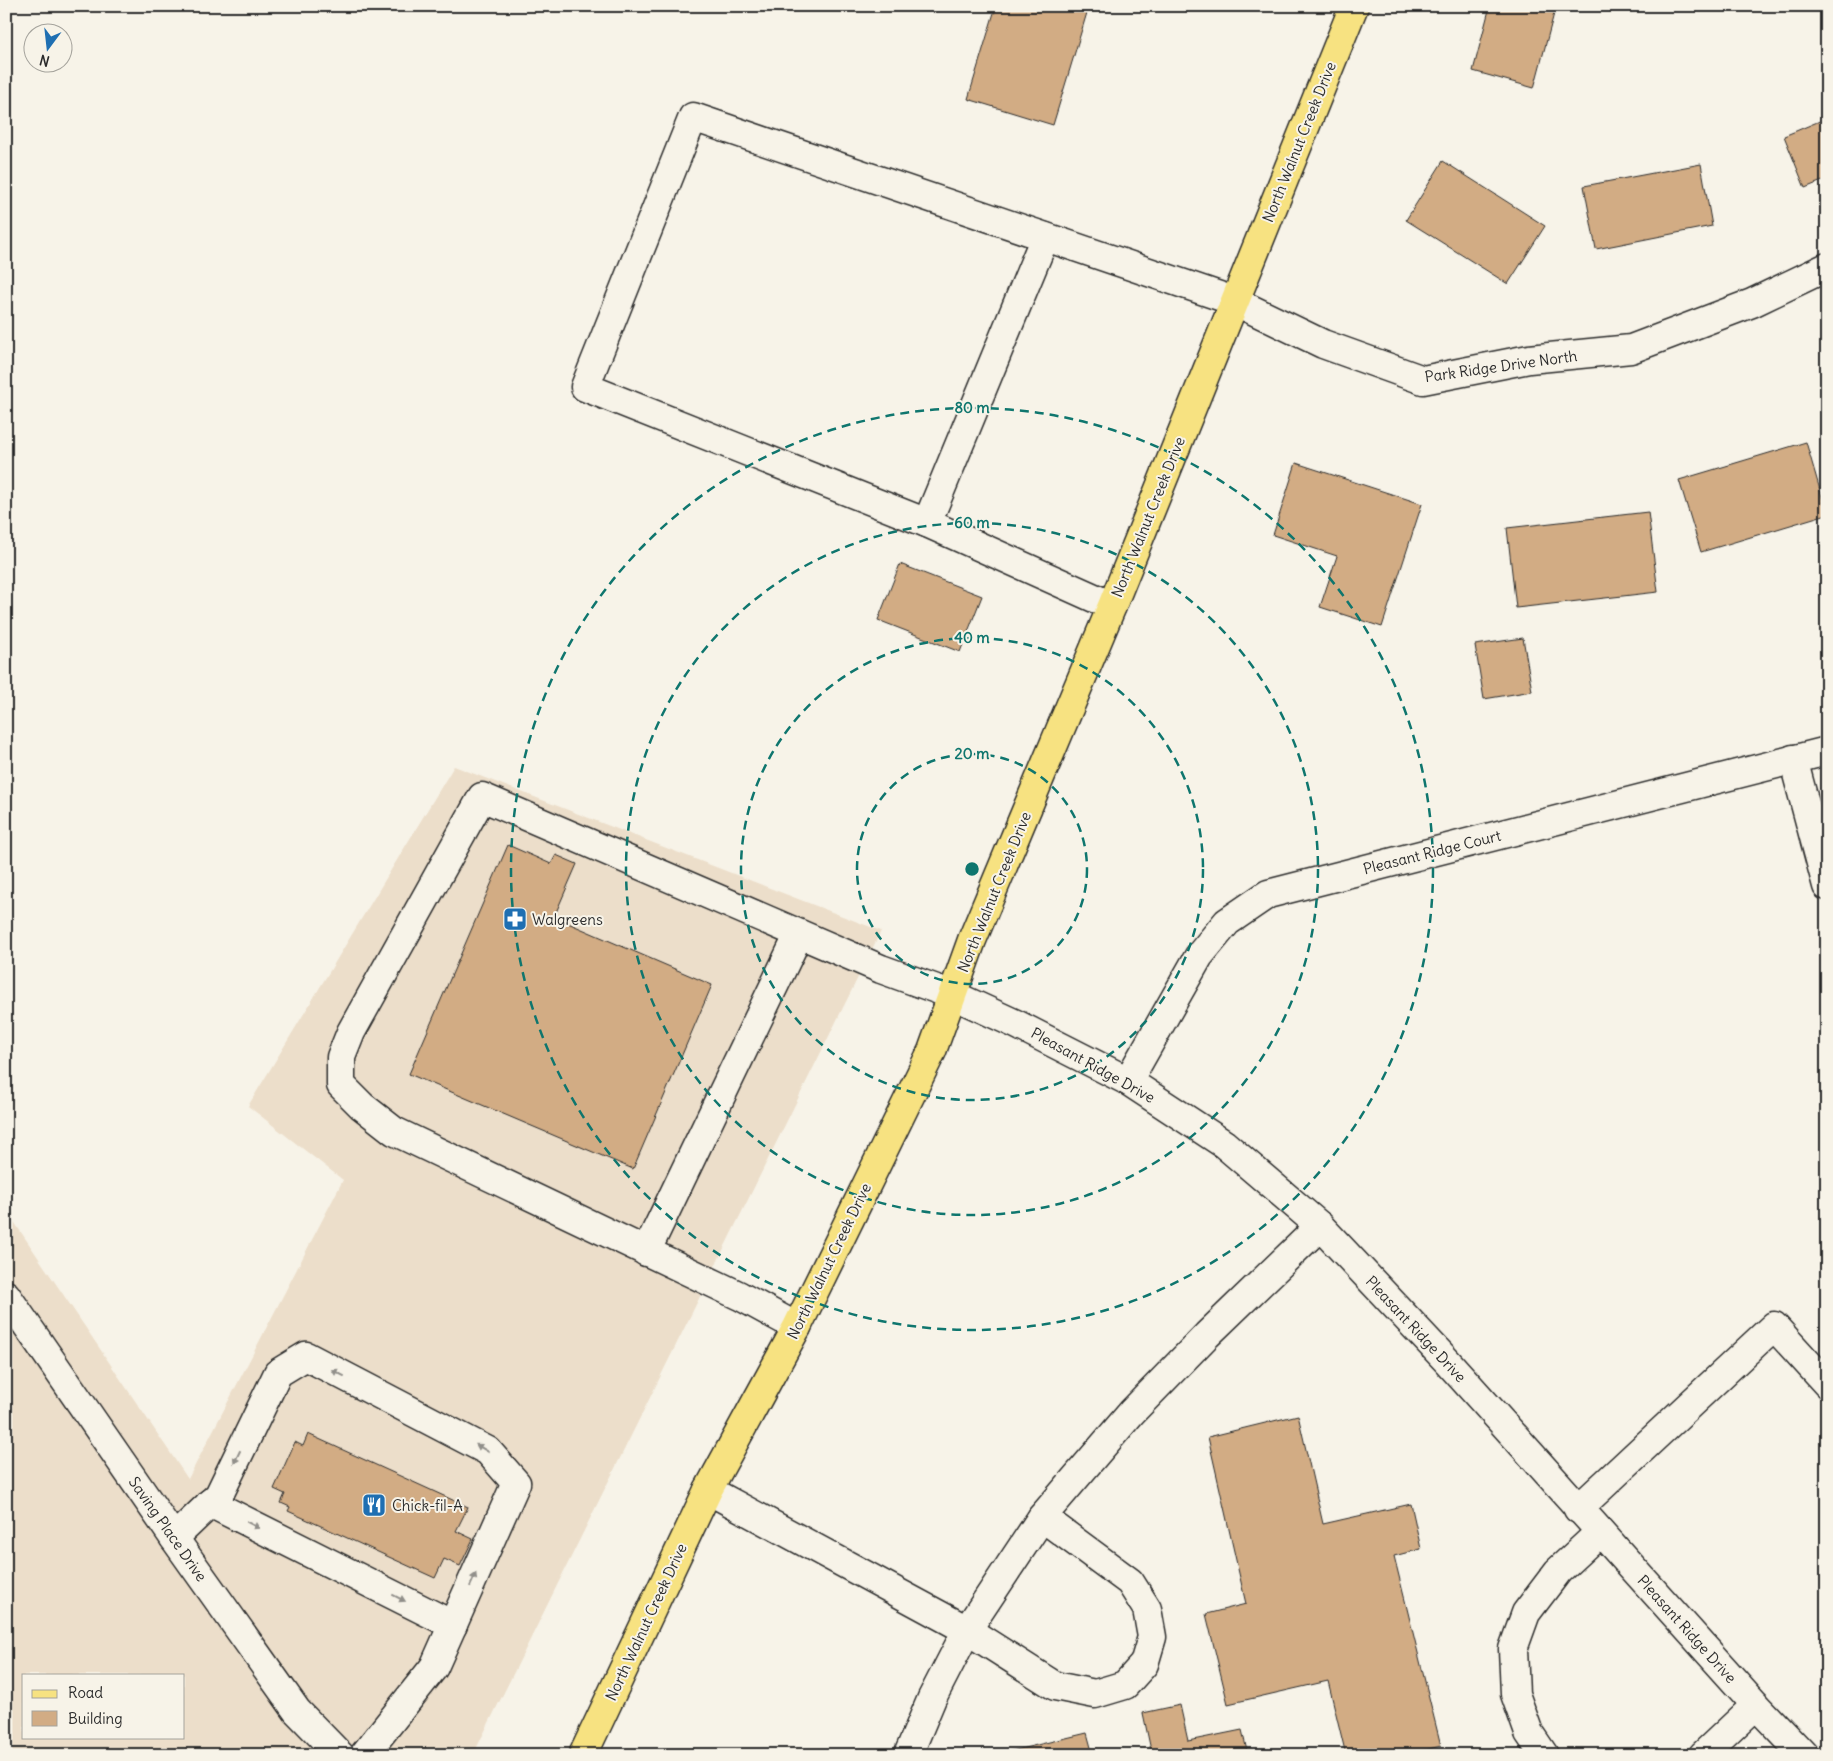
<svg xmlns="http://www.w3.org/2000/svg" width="1833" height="1761" font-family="Delius,sans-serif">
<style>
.built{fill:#ecdeca;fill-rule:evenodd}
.building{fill:#d2ac84;stroke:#2b2b2b}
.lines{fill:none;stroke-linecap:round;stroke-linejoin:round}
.minor-casing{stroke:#2b2b2b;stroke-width:31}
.major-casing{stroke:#2b2b2b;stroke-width:31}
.minor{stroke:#f7f3e8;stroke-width:28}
.major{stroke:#f7e281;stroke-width:28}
.oneway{fill:#918f8a}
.ring{fill:none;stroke:#0f766e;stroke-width:2.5;stroke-dasharray:9 6}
.labels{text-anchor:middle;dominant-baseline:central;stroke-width:4;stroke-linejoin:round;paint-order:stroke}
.street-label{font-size:15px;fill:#2b2b2b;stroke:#f7f3e8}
.poi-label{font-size:15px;fill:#2b2b2b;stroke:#f7f3e8;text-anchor:start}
.centre{fill:#0f766e;stroke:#f7f3e8;stroke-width:2.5}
.ring-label{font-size:15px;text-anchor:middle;font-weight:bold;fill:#0f766e;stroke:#f7f3e8;stroke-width:4;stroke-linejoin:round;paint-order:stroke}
</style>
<rect width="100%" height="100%" fill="#f7f3e8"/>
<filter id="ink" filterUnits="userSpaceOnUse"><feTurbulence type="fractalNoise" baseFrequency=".02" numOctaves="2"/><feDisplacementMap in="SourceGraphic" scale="10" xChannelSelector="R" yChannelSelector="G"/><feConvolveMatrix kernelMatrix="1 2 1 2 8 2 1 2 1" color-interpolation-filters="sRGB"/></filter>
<g filter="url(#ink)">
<!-- built -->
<path class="built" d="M 454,766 L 881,931 L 473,1755 L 6,1755 L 6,1210 L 188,1479 L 343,1180 L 248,1106 ZM 24,1675 L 184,1675 L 184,1737 L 24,1737 Z"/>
<!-- building -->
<g class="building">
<path d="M 996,6 L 1089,6 L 1053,125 L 968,99 Z"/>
<path d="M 1490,6 L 1556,6 L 1534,88 L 1473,71 Z"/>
<path d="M 1827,118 L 1827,179 L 1805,188 L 1784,136 Z"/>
<path d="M 1443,161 L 1545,226 L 1508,284 L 1406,220 Z"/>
<path d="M 1701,164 L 1712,226 L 1596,249 L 1584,186 Z"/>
<path d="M 1806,442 L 1827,514 L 1701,552 L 1679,480 Z"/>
<path d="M 1296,463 L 1422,504 L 1382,627 L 1320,607 L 1337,556 L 1273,535 Z"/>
<path d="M 1648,512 L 1658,592 L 1516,608 L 1507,528 Z"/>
<path d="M 900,564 L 982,596 L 960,652 L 878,620 Z"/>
<path d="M 1523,638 L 1532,691 L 1484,699 L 1475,645 Z"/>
<path d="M 508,845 L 551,864 L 556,855 L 577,864 L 554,917 L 712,985 L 633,1169 L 409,1074 Z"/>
<path d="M 1298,1415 L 1323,1524 L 1411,1504 L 1421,1549 L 1394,1556 L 1441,1746 L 1404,1755 L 1346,1755 L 1328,1681 L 1228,1704 L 1206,1614 L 1246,1604 L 1208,1437 Z"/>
<path d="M 308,1434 L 468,1507 L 456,1531 L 473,1539 L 460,1566 L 444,1559 L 435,1578 L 288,1511 L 290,1507 L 281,1503 L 285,1494 L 274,1489 L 295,1442 L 303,1446 Z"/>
<path d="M 1180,1705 L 1188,1741 L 1242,1730 L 1248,1755 L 1152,1755 L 1143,1713 Z"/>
<path d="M 1087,1733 L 1093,1755 L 995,1755 Z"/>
</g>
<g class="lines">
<!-- minor casing -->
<g class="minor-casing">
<g id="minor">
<path d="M 927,523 L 1045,237"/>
<path d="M 1112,606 L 927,523 L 585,387 L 693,117 L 1234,301 L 1323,344 L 1423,380 L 1529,359 L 1631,349 L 1752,303 L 1827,267"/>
<path d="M 1793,759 L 1827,886"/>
<path d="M 1128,1081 L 1199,956 L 1227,922 L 1268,894 L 1827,751"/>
<path d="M 646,1252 L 799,934"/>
<path d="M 6,1295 L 174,1538 L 297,1711 L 340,1755"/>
<path d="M 797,1327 L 740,1296 L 394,1131 L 362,1106 L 341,1085 L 341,1057 L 351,1032 L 482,797 L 881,969 L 953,995 L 1016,1024 L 1128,1081 L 1224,1144 L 1320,1226 L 1447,1361 L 1756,1705 L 1804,1755"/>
<path d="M 708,1490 L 967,1630 L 1055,1686 L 1095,1694 L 1125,1685 L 1144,1664 L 1152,1637 L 1147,1609 L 1130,1582 L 1042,1517"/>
<path d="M 210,1503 L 453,1625"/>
<path d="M 1578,1509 L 1774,1326 L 1827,1384"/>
<path d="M 174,1538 L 219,1495 L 278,1373 L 306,1356 L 488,1451 L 516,1483 L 434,1667 L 364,1755"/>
<path d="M 908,1755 L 932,1698 L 967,1630 L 1042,1517 L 1132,1412 L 1207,1335 L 1320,1226"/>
<path d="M 1544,1755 L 1529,1733 L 1515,1694 L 1513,1649 L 1526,1613 L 1558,1571 L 1600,1532"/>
<path d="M 1703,1755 L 1756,1705"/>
</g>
</g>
<!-- major casing -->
<g class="major-casing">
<path id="major" d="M 583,1755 L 708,1490 L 797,1327 L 932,1051 L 972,940 L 1112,606 L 1354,6"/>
</g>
<!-- minor -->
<use href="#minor" class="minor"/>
<!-- major -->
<use href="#major" class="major"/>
</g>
<!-- one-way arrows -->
<defs><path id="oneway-solid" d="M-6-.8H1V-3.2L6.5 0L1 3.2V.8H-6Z" transform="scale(1.25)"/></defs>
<g class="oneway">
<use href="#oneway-solid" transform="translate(338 1373) rotate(-153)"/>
<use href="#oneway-solid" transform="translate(482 1448) rotate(-149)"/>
<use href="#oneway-solid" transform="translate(237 1457) rotate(116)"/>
<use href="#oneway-solid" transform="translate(253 1525) rotate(27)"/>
<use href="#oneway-solid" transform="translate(473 1580) rotate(-66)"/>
<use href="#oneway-solid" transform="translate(399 1598) rotate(27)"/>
</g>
</g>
<!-- distance rings -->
<g class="ring">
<circle cx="972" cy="869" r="115"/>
<circle cx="972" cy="869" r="231"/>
<circle cx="972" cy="869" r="346"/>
<circle cx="972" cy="869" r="461"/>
</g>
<!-- icons -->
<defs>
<g id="pharmacy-square" transform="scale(1.25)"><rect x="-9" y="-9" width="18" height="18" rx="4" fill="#1f6fb2" stroke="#f7f3e8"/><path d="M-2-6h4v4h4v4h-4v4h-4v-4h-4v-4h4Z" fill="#fff"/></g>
<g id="restaurant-square" transform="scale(1.25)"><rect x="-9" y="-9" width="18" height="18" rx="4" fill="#1f6fb2" stroke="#f7f3e8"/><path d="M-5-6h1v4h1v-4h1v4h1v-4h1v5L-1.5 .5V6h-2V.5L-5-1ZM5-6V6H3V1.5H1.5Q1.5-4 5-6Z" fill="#fff"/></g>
</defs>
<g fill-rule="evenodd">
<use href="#pharmacy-square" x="515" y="919"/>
<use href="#restaurant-square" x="374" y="1505"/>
</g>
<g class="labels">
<!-- street labels -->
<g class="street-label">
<text transform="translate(1299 142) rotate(-68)">North Walnut Creek Drive</text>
<text transform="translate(1501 366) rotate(-8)">Park Ridge Drive North</text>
<text transform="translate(1148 517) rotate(-68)">North Walnut Creek Drive</text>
<text transform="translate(1432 852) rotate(-14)">Pleasant Ridge Court</text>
<text transform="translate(994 892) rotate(-68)">North Walnut Creek Drive</text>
<text transform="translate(1093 1065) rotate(29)">Pleasant Ridge Drive</text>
<text transform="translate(829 1261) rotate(-64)">North Walnut Creek Drive</text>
<text transform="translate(1416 1329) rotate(47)">Pleasant Ridge Drive</text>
<text transform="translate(168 1529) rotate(55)">Saving Place Drive</text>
<text transform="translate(646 1622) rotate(-65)">North Walnut Creek Drive</text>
<text transform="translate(1687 1629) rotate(48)">Pleasant Ridge Drive</text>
</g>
<!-- poi labels -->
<g class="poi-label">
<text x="532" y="919">Walgreens</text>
<text x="392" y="1505">Chick-fil-A</text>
</g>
</g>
<circle cx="972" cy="869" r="8" class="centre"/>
<g class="ring-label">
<text x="972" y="413">80 m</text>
<text x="972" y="528">60 m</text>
<text x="972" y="643">40 m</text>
<text x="972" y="759">20 m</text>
</g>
<!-- margin -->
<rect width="1833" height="1761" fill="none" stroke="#f7f3e8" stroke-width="25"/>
<rect x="12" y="12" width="1808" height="1736" fill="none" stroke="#2b2b2b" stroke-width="2" filter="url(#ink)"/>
<!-- legend -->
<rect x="22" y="1674" width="162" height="65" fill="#f7f3e8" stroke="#a5a39c"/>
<rect x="32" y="1690" width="25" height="8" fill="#f7e281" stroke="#a5a39c"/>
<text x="68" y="1698" font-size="15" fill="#2b2b2b">Road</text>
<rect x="32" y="1711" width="25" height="15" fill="#d2ac84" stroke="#a5a39c"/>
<text x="68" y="1724" font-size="15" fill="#2b2b2b">Building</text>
<!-- north arrow -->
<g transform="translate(48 48) rotate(195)"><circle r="24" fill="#f7f3e8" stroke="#a5a39c"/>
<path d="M0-4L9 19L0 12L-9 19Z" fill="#1f6fb2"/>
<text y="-8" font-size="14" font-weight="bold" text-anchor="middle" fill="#2b2b2b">N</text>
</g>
</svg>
